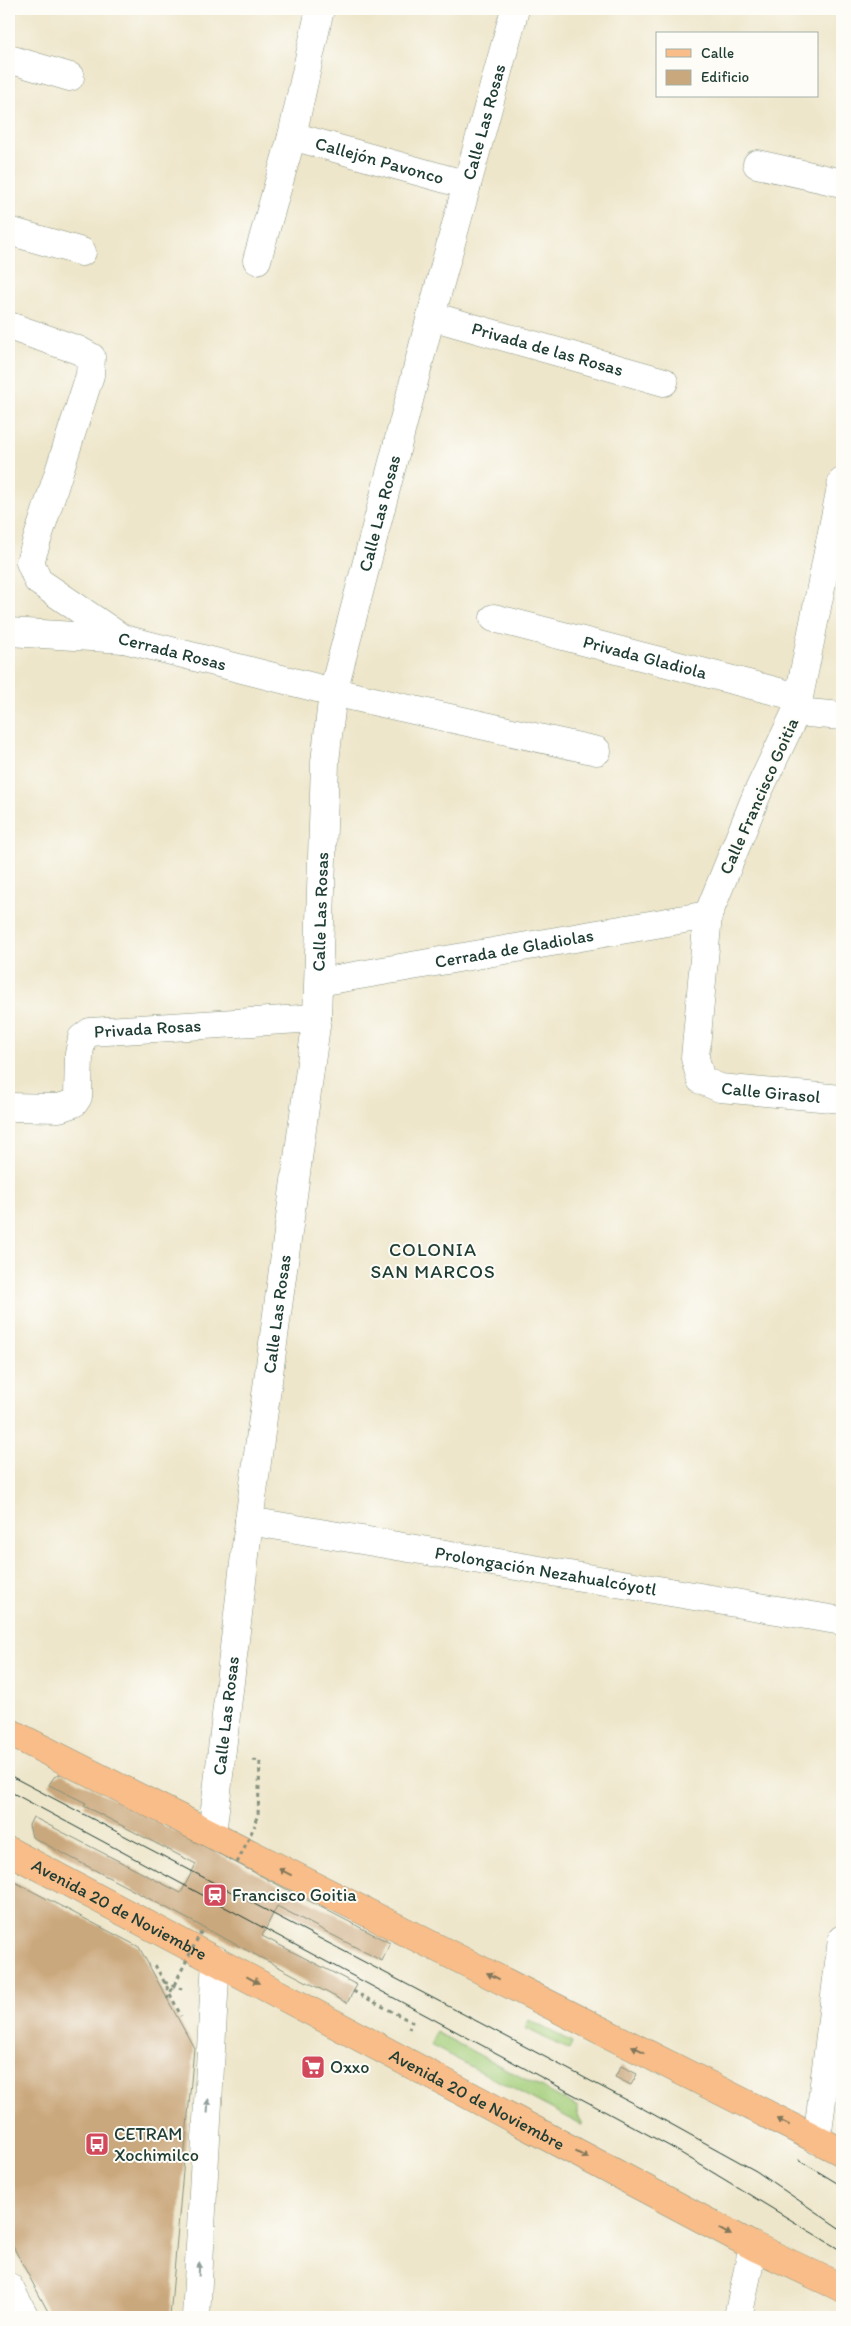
<svg xmlns="http://www.w3.org/2000/svg" width="851" height="2326" font-family="Itim,sans-serif">
<style>
.green{fill:#a4ce7a;stroke:#628657}
.building{fill:#caa87d}
.lines{fill:none;stroke-linecap:round;stroke-linejoin:round}
.minor-casing{stroke:#86927f;stroke-width:29}
.major-casing{stroke:#86927f;stroke-width:29}
.path{stroke:#86927f;stroke-width:3;stroke-dasharray:4 4;stroke-linecap:butt}
.minor{stroke:#fff;stroke-width:28}
.major{stroke:#f8bd89;stroke-width:28}
.tram{stroke:#1f3d34;stroke-width:1}
.path-bridge{stroke:#86927f;stroke-width:3;stroke-dasharray:4 4;stroke-linecap:butt}
.oneway{fill:#81775a}
.oneway2{fill:#8f9e9a}
.labels{text-anchor:middle;dominant-baseline:central;stroke-width:4;stroke-linejoin:round;paint-order:stroke}
.street-label{font-size:18px;fill:#1f3d34;stroke:#fdfcf7}
.poi-label{font-size:18px;fill:#1f3d34;stroke:#fdfcf7;text-anchor:start}
.neighbourhood-label{font-size:19px;letter-spacing:1px;fill:#1f3d34;stroke:#fdfcf7}
</style>
<rect width="100%" height="100%" fill="#fdfcf7"/>
<filter id="ink" filterUnits="userSpaceOnUse"><feTurbulence type="fractalNoise" baseFrequency=".02" numOctaves="2"/><feDisplacementMap in="SourceGraphic" scale="10" xChannelSelector="R" yChannelSelector="G"/><feConvolveMatrix kernelMatrix="1 2 1 2 8 2 1 2 1" color-interpolation-filters="sRGB"/></filter>
<filter id="wash" filterUnits="userSpaceOnUse"><feTurbulence type="fractalNoise" baseFrequency=".0096" numOctaves="4" result="noise"/><feDisplacementMap in="SourceGraphic" scale="20" xChannelSelector="R" yChannelSelector="G"/><feGaussianBlur stdDeviation="1.12" result="paint"/><feColorMatrix in="noise" values="0 0 0 0 0 0 0 0 0 0 0 0 0 0 0 0 0 1.4 0 .05"/><feComposite in="paint" operator="in"/></filter>
<g filter="url(#wash)">
<rect width="100%" height="100%" fill="#eee6ca"/>
<!-- green -->
<g class="green">
<path d="M 529,2020 L 572,2042 L 569,2050 L 525,2028 Z"/>
<path d="M 436,2032 L 578,2107 L 578,2116 L 582,2122 L 582,2125 L 430,2045 Z"/>
</g>
<g id="blocks">
<!-- building -->
<g class="building">
<path d="M 63,1773 L 390,1943 L 382,1961 L 277,1906 L 262,1936 L 357,1985 L 347,2003 L 32,1837 L 29,1825 L 33,1817 L 181,1893 L 196,1864 L 84,1806 L 86,1803 L 49,1785 L 54,1777 Z"/>
<path d="M 9,1879 L 139,1947 L 194,2048 L 170,2317 L 51,2317 L 9,2239 Z"/>
<path d="M 621,2066 L 637,2074 L 631,2085 L 615,2077 Z"/>
</g>
</g>
</g>
<g filter="url(#ink)">
<use href="#blocks" fill-opacity="0" stroke="#86927f" stroke-width="1"/>
<g class="lines">
<!-- minor casing -->
<g class="minor-casing">
<g id="minor">
<path d="M 9,59 L 70,77"/>
<path id="s1" d="M 292,136 L 467,185"/>
<path d="M 757,164 L 842,183"/>
<path d="M 9,231 L 82,252"/>
<path d="M 257,260 L 292,136 L 320,9"/>
<path id="s2" d="M 431,316 L 664,382"/>
<path d="M 9,326 L 78,350 L 91,357 L 90,375 L 30,562 L 38,581 L 123,639"/>
<path id="s3" d="M 842,482 L 796,712 L 757,794 L 708,915 L 695,1058 L 701,1080 L 720,1088 L 842,1099"/>
<path id="s4" d="M 494,618 L 798,697"/>
<path id="s5" d="M 9,632 L 124,639 L 333,692 L 597,751"/>
<path d="M 796,712 L 842,716"/>
<path id="s6" d="M 319,982 L 708,915"/>
<path id="s7" d="M 9,1107 L 59,1108 L 74,1103 L 78,1097 L 79,1054 L 82,1038 L 90,1032 L 317,1018"/>
<path id="s8" d="M 249,1521 L 842,1621"/>
<path id="s9" d="M 212,1834 L 249,1521 L 317,1018 L 325,762 L 333,692 L 431,316 L 515,9"/>
<path d="M 817,2140 L 842,1939"/>
<path d="M 9,2287 L 25,2317"/>
<path d="M 196,2317 L 216,1960"/>
<path d="M 738,2317 L 753,2246"/>
</g>
</g>
<!-- major casing -->
<g class="major-casing">
<g id="major">
<path d="M 9,1732 L 842,2152"/>
<path id="s10" d="M 9,1851 L 753,2246 L 842,2288"/>
</g>
</g>
<!-- path -->
<g class="path">
<path d="M 253,1760 L 260,1761 L 258,1815 L 255,1822"/>
<path d="M 155,1965 L 168,1989 L 173,1989"/>
<path d="M 164,1982 L 182,1989"/>
<path d="M 353,1991 L 412,2022 L 409,2029"/>
<path d="M 170,1994 L 181,2016"/>
</g>
<!-- minor -->
<use href="#minor" class="minor"/>
<!-- major -->
<use href="#major" class="major"/>
<!-- tram -->
<g class="tram">
<path d="M 9,1775 L 640,2107 L 756,2171 L 842,2230"/>
<path d="M 9,1791 L 671,2147 L 842,2251"/>
<path d="M 799,2160 L 842,2186"/>
</g>
<!-- path-bridge -->
<g class="path-bridge">
<path d="M 237,1863 L 255,1825"/>
<path d="M 167,1999 L 203,1928"/>
</g>
</g>
<!-- one-way arrows -->
<defs><path id="oneway-solid" d="M-6-.8H1V-3.2L6.5 0L1 3.2V.8H-6Z" transform="scale(1.25)"/></defs>
<g class="oneway">
<use href="#oneway-solid" transform="translate(285 1872) rotate(-153)"/>
<use href="#oneway-solid" transform="translate(493 1976) rotate(-153)"/>
<use href="#oneway-solid" transform="translate(253 1980) rotate(28)"/>
<use href="#oneway-solid" transform="translate(638 2049) rotate(-153)"/>
<use href="#oneway-solid" transform="translate(783 2122) rotate(-153)"/>
<use href="#oneway-solid" transform="translate(582 2155) rotate(28)"/>
<use href="#oneway-solid" transform="translate(725 2232) rotate(28)"/>
</g>
<g class="oneway2">
<use href="#oneway-solid" transform="translate(208 2106) rotate(-87)"/>
<use href="#oneway-solid" transform="translate(199 2269) rotate(-87)"/>
</g>
</g>
<!-- icons -->
<defs>
<g id="station-square" transform="scale(1.25)"><rect x="-9" y="-9" width="18" height="18" rx="4" fill="#d1495b" stroke="#fdfcf7"/><path d="M-3-6H3Q5-6 5-4V2Q5 4 3 4L4.5 6H3L1.5 4h-3L-3 6H-4.5L-3 4Q-5 4-5 2V-4Q-5-6-3-6ZM-3.5-4v3h7v-3ZM-3.5 1v1.5H-2V1ZM2 1v1.5H3.5V1Z" fill="#fff"/></g>
<g id="supermarket-square" transform="scale(1.25)"><rect x="-9" y="-9" width="18" height="18" rx="4" fill="#d1495b" stroke="#fdfcf7"/><path d="M-6-5.5h2.5l.6 2H6L4.5 2H-2.5L-4.4-4H-6ZM-1.5 3.2a1.3 1.3 0 1 0 .1 0ZM3 3.2a1.3 1.3 0 1 0 .1 0Z" fill="#fff"/></g>
<g id="bus-square" transform="scale(1.25)"><rect x="-9" y="-9" width="18" height="18" rx="4" fill="#d1495b" stroke="#fdfcf7"/><path d="M-5-6H5V4H4V6H2V4H-2V6H-4V4H-5ZM-3.5-4V0h7V-4ZM-3.5 1.2v1.5H-2V1.2ZM2 1.2v1.5H3.5V1.2Z" fill="#fff"/></g>
</defs>
<g fill-rule="evenodd">
<use href="#station-square" x="215" y="1895"/>
<use href="#supermarket-square" x="313" y="2067"/>
<use href="#bus-square" x="97" y="2144"/>
</g>
<g class="labels">
<!-- street labels -->
<g class="street-label">
<text stroke="none"><textPath href="#s9" startOffset="1739">Calle Las Rosas</textPath></text>
<text stroke="none"><textPath href="#s1" startOffset="91">Callejón Pavonco</textPath></text>
<text stroke="none"><textPath href="#s2" startOffset="121">Privada de las Rosas</textPath></text>
<text stroke="none"><textPath href="#s9" startOffset="1334">Calle Las Rosas</textPath></text>
<text stroke="none"><textPath href="#s5" startOffset="165">Cerrada Rosas</textPath></text>
<text stroke="none"><textPath href="#s4" startOffset="156">Privada Gladiola</textPath></text>
<text transform="translate(759 796) rotate(-66)">Calle Francisco Goitia</text>
<text stroke="none"><textPath href="#s9" startOffset="929">Calle Las Rosas</textPath></text>
<text stroke="none"><textPath href="#s6" startOffset="198">Cerrada de Gladiolas</textPath></text>
<text stroke="none"><textPath href="#s7" startOffset="200">Privada Rosas</textPath></text>
<text stroke="none"><textPath href="#s3" startOffset="694">Calle Girasol</textPath></text>
<text stroke="none"><textPath href="#s9" startOffset="524">Calle Las Rosas</textPath></text>
<text stroke="none"><textPath href="#s8" startOffset="301">Prolongación Nezahualcóyotl</textPath></text>
<text stroke="none"><textPath href="#s9" startOffset="119">Calle Las Rosas</textPath></text>
<text stroke="none"><textPath href="#s10" startOffset="125">Avenida 20 de Noviembre</textPath></text>
<text stroke="none"><textPath href="#s10" startOffset="530">Avenida 20 de Noviembre</textPath></text>
</g>
<!-- poi labels -->
<g class="poi-label">
<text x="232" y="1895">Francisco Goitia</text>
<text x="330" y="2067">Oxxo</text>
<text x="114" y="2134">CETRAM<tspan x="114" dy="21">Xochimilco</tspan></text>
</g>
<!-- neighbourhood labels -->
<g class="neighbourhood-label">
<text x="433" y="1249">COLONIA<tspan x="433" dy="22">SAN MARCOS</tspan></text>
</g>
</g>
<!-- margin -->
<rect width="851" height="2326" fill="none" stroke="#fdfcf7" stroke-width="30"/>
<!-- legend -->
<rect x="656" y="32" width="162" height="65" fill="#fdfcf7" stroke="#a4b0a9"/>
<rect x="666" y="49" width="25" height="8" fill="#f8bd89" stroke="#a4b0a9"/>
<text x="701" y="58" font-size="15" fill="#1f3d34">Calle</text>
<rect x="666" y="70" width="25" height="15" fill="#caa87d" stroke="#a4b0a9"/>
<text x="701" y="82" font-size="15" fill="#1f3d34">Edificio</text>
</svg>
